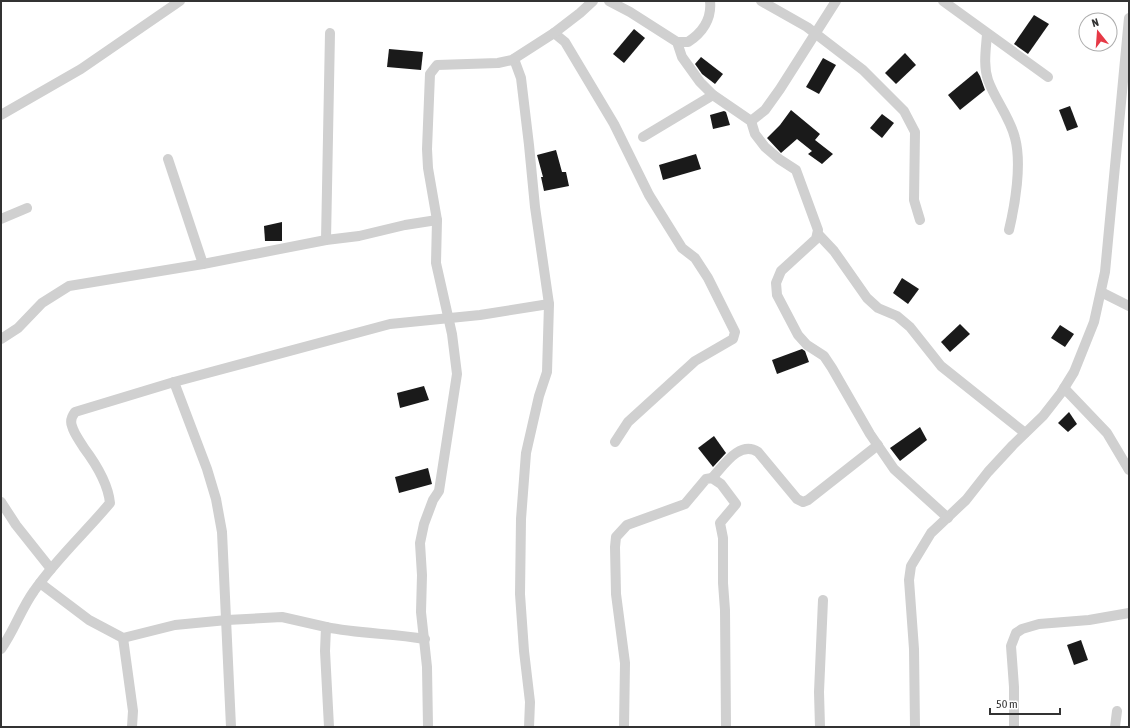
<svg xmlns="http://www.w3.org/2000/svg" width="1130" height="728" font-family="'Asap Condensed',sans-serif">
<style>
.building{fill:#1a1a1a}
.lines{fill:none;stroke-linecap:round;stroke-linejoin:round}
.minor{stroke:#d0d0d0;stroke-width:10}
</style>
<rect width="100%" height="100%" fill="#fff"/>
<!-- building -->
<g class="building">
<path d="M 1034,15 L 1049,24 L 1028,54 L 1014,44 Z"/>
<path d="M 634,29 L 645,38 L 624,63 L 613,54 Z"/>
<path d="M 389,49 L 423,52 L 421,70 L 387,67 Z"/>
<path d="M 905,53 L 916,65 L 896,84 L 885,73 Z"/>
<path d="M 701,57 L 723,74 L 715,84 L 702,74 L 695,64 Z"/>
<path d="M 823,58 L 836,65 L 819,94 L 806,87 Z"/>
<path d="M 977,71 L 980,76 L 985,90 L 960,110 L 948,95 Z"/>
<path d="M 1070,106 L 1078,127 L 1067,131 L 1059,110 Z"/>
<path d="M 791,110 L 820,134 L 815,140 L 833,154 L 822,164 L 808,154 L 812,151 L 797,139 L 781,153 L 767,138 L 780,125 Z"/>
<path d="M 724,111 L 726,112 L 730,125 L 713,129 L 710,115 Z"/>
<path d="M 882,114 L 894,123 L 882,138 L 870,128 Z"/>
<path d="M 556,150 L 562,172 L 566,172 L 569,186 L 544,191 L 541,177 L 543,177 L 537,155 Z"/>
<path d="M 696,154 L 701,169 L 663,180 L 659,165 Z"/>
<path d="M 282,222 L 282,241 L 265,241 L 264,226 Z"/>
<path d="M 902,278 L 919,289 L 908,304 L 893,293 Z"/>
<path d="M 960,324 L 970,334 L 950,352 L 941,342 Z"/>
<path d="M 1060,325 L 1074,334 L 1065,347 L 1051,338 Z"/>
<path d="M 802,349 L 805,351 L 809,362 L 777,374 L 772,360 Z"/>
<path d="M 424,386 L 429,400 L 400,408 L 397,393 Z"/>
<path d="M 1069,412 L 1077,424 L 1068,432 L 1058,423 Z"/>
<path d="M 920,427 L 927,440 L 900,461 L 890,448 Z"/>
<path d="M 714,436 L 726,453 L 713,467 L 698,448 Z"/>
<path d="M 428,468 L 432,484 L 399,493 L 395,477 Z"/>
<path d="M 1081,640 L 1088,660 L 1074,665 L 1067,645 Z"/>
</g>
<g class="lines">
<!-- minor -->
<g class="minor">
<path d="M 609,1 L 630,12 L 677,42 L 682,57 L 700,82 L 713,95 L 751,121 L 755,134 L 765,147 L 779,159 L 796,170 L 818,230 L 816,239 L 781,271 L 776,283 L 777,295 L 798,335 L 807,345 L 824,356 L 832,368 L 870,434 L 894,469 L 948,518"/>
<path d="M 761,1 L 807,27 L 863,70 L 904,111 L 915,132 L 914,200 L 920,220"/>
<path d="M 943,1 L 1048,77"/>
<path d="M 554,33 L 565,42 L 614,124 L 649,195 L 682,248 L 695,258 L 708,278 L 735,332 L 733,339 L 695,361 L 628,422 L 615,442"/>
<path d="M 987,34 C 986,49 983,65 988,80 C 995,100 1010,117 1015,138 C 1022,164 1015,205 1009,230"/>
<path d="M 677,42 L 688,42 C 702,33 712,19 710,1"/>
<path d="M 514,59 L 521,78 L 529,145 L 535,207 L 549,304 L 547,372 L 539,396 L 526,453 L 521,519 L 520,594 L 524,651 L 530,702 L 529,727"/>
<path d="M 1,115 L 81,69 L 180,1"/>
<path d="M 751,121 L 765,110 L 780,89 L 836,1"/>
<path d="M 643,137 L 713,95"/>
<path d="M 168,159 L 203,264"/>
<path d="M 1,219 L 27,208"/>
<path d="M 818,234 L 834,251 L 867,298 L 878,308 L 897,316 L 910,327 L 941,366 L 1025,433"/>
<path d="M 326,240 L 330,33"/>
<path d="M 1101,292 L 1129,306"/>
<path d="M 1,339 L 18,328 L 42,303 L 69,286 L 203,264 L 326,240 L 359,236 L 405,225 L 437,220"/>
<path d="M 174,382 L 207,469 L 216,499 L 222,532 L 231,727"/>
<path d="M 1064,388 L 1107,433 L 1129,470"/>
<path d="M 712,478 C 724,465 740,440 758,452 L 797,499 L 803,502 L 808,500 L 878,445"/>
<path d="M 1,502 L 16,525 L 51,569"/>
<path d="M 40,583 L 89,620 L 123,638 L 175,625 L 227,620 L 282,617 L 326,627"/>
<path d="M 123,638 L 133,711 L 132,727"/>
<path d="M 1,649 C 14,631 21,609 34,591 C 56,559 85,533 110,503 C 108,483 96,464 84,448 C 80,441 74,434 72,426 C 70,421 72,416 75,412 L 174,382 L 390,324 L 480,315 L 549,304"/>
<path d="M 329,727 L 325,651 L 326,627 C 359,634 392,633 425,639"/>
<path d="M 428,727 L 427,667 L 421,612 L 422,575 L 420,543 L 424,524 L 433,500 L 439,491 L 457,374 L 452,334 L 436,263 L 437,220 L 428,168 L 427,149 L 430,74 L 437,65 L 498,63 L 512,60 L 554,33 L 580,13 L 593,1"/>
<path d="M 624,727 L 625,663 L 616,594 L 615,547 L 616,537 L 627,525 L 685,504 L 706,479 L 712,478 L 721,484 L 736,504 L 720,523 L 723,538 L 723,583 L 725,610 L 726,727"/>
<path d="M 820,727 L 819,692 L 823,600"/>
<path d="M 915,727 L 914,649 L 909,580 L 911,566 L 931,533 L 966,500 L 988,472 L 1013,445 L 1043,416 L 1061,393 L 1074,372 L 1094,322 L 1105,272 L 1129,18"/>
<path d="M 1014,727 L 1014,687 L 1011,646 L 1016,633 L 1022,629 L 1039,624 L 1089,620 L 1129,613"/>
<path d="M 1115,727 L 1117,711"/>
</g>
</g>
<!-- border -->
<rect width="1130" height="728" fill="none" stroke="#333333" stroke-width="4"/>
<!-- north arrow -->
<g transform="translate(1098 32) rotate(343)"><circle r="19" fill="#ffffff" stroke="#adadad"/>
<path d="M0-3L7 15L0 10L-7 15Z" fill="#e63946"/>
<text y="-6" font-size="11" font-weight="bold" text-anchor="middle" fill="#333333">N</text>
</g>
<!-- scale -->
<path d="M990 708v6h70v-6" fill="none" stroke="#333333" stroke-width="2"/>
<text x="996" y="708" font-size="12" fill="#333333" stroke="#ffffff" stroke-width="3" paint-order="stroke">50 m</text>
</svg>
